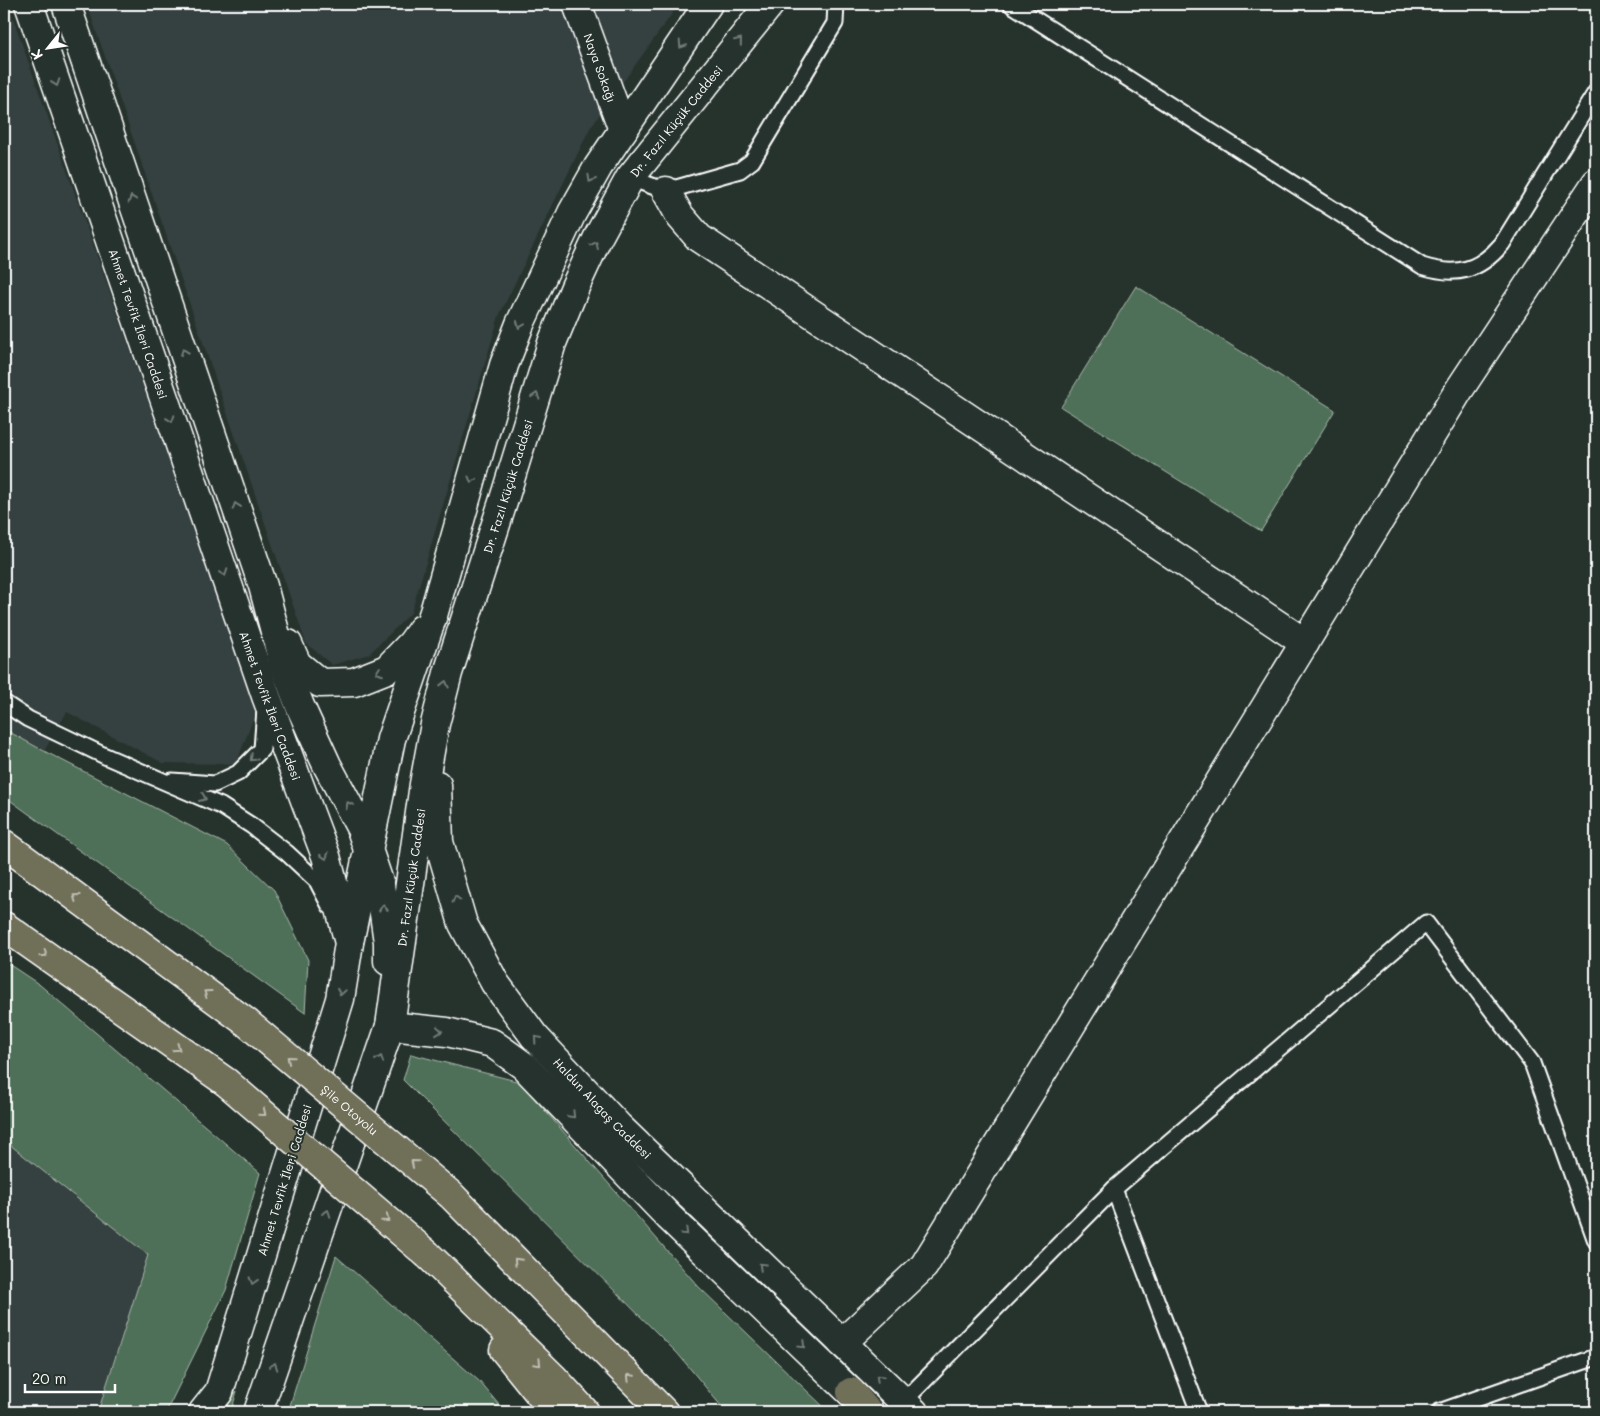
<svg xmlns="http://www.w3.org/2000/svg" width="1600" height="1416" font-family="Mali,sans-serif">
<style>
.built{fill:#364141}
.green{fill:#507058;stroke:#a8b8ac}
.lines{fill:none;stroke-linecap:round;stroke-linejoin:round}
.lane-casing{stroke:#fff;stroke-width:19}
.street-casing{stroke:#fff;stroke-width:31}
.secondary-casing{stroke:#fff;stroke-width:31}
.highway-casing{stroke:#fff;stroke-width:31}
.lane{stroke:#26332d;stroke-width:15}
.street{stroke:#26332d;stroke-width:28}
.secondary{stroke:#26332d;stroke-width:28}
.highway{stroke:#706f59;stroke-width:28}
.highway-bridge-casing{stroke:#fff;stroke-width:31;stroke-linecap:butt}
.highway-bridge{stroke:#706f59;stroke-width:28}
.oneway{stroke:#727a76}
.oneway2{stroke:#bfbeb4}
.labels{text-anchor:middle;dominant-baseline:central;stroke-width:4;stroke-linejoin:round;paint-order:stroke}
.street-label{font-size:12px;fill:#fff;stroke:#26332d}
</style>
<rect width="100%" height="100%" fill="#26332d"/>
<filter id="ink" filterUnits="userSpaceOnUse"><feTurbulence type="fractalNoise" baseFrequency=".02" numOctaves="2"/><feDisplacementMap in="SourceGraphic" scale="10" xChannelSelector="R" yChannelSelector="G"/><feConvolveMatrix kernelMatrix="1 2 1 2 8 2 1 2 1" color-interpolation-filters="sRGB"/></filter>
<g filter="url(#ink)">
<!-- built -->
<g class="built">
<path d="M 4,4 L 8,4 L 257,709 L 236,764 L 163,763 L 67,712 L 44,751 L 4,729 Z"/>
<path d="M 87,4 L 679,4 L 590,128 L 499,316 L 411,613 L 369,654 L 332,665 L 306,643 Z"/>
<path d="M 4,1140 L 148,1255 L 98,1412 L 4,1412 Z"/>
</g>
<!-- green -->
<g class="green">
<path d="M 1136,286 L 1335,410 L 1261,531 L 1061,407 Z"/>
<path d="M 4,729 L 44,751 L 227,845 L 274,890 L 308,960 L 305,1013 L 4,796 Z"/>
<path d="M 4,961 L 40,985 L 260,1173 L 226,1290 L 166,1412 L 98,1412 L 148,1255 L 4,1140 Z"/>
<path d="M 411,1054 L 520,1082 L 698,1286 L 829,1412 L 726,1412 L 678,1354 L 403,1080 Z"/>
<path d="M 336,1256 L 479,1381 L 505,1412 L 288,1412 Z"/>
<path d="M 237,1391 L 231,1412 L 218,1412 Z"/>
</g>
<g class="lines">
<!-- lane casing -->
<g class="lane-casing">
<g id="lane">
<path d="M 1011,4 L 1422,266 C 1457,277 1479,271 1502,244 L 1596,92"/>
<path d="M 630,178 L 666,191 L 740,170 L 752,161 L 835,23 L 836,4"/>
<path d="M 4,703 L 28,719 L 105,756 L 221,806 L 252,826 L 287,853 L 317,881 L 330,906"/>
<path d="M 172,781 L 215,784 L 238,773 L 262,749 L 265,709"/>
<path d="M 1114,1189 L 1199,1412"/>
<path d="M 903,1402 L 1114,1189 L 1426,923 L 1532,1063 L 1596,1241"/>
<path d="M 1439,1412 L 1596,1357"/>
</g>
</g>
<!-- street casing -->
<g class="street-casing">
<g id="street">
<path id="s1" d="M 577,4 L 623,130"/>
<path d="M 666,191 L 680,216 L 699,238 L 1305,643"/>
</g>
</g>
<!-- secondary casing -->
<g class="secondary-casing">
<g id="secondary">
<path id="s2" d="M 29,4 L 266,696 L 326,856 L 349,943 L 340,999 L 219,1392 L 203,1412"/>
<path d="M 66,4 L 263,586 L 283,662 L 300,706 L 327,765 L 361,829 L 380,885 L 388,942 L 388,961"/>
<path d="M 288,644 L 297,664 L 320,683 L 354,682 L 387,669 L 412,643 L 422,629"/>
<path id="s3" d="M 437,785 L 439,842 L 463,924 L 495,983 L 534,1036 L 619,1127 L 914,1412"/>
<path d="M 350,938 L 391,739 L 434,612 L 504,365 L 520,324 L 572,213 L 598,167 L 708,4"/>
<path d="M 390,1026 L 447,1032 L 492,1043 L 524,1066 L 669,1217 L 868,1409"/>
<path d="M 842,1343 L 924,1266 L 1459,390 L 1596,183"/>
<path id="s4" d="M 258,1412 L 390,1026 L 424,784 L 435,724 L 448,673 L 505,496 L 552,343 L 575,287 L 598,237 L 630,178 L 770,4"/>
</g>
</g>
<!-- highway casing -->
<g class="highway-casing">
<g id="highway">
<path d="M 4,844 L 246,1022"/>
<path d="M 4,926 L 226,1082"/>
<path d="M 451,1195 L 664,1412"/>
<path d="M 428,1255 L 553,1377 L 585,1412"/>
<path d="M 504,1350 L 554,1412"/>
<path d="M 851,1392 L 868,1412"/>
</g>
</g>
<!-- lane -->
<use href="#lane" class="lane"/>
<!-- street -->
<use href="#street" class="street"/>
<!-- secondary -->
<use href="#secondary" class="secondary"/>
<!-- highway -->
<use href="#highway" class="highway"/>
<!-- highway-bridge casing -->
<g class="highway-bridge-casing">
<g id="highway-bridge">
<path id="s5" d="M 246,1022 L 451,1195"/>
<path d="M 226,1082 L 428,1255"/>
</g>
</g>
<!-- highway-bridge -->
<use href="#highway-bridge" class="highway-bridge"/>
</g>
<!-- one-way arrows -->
<defs><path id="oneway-chevron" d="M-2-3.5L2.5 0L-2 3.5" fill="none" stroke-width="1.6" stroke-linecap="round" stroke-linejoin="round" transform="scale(1.25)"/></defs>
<g class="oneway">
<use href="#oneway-chevron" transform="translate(739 41) rotate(-51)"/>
<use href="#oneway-chevron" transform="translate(682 45) rotate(123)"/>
<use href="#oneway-chevron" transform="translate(56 83) rotate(71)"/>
<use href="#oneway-chevron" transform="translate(591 179) rotate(119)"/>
<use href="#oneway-chevron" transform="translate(132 199) rotate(-109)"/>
<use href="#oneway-chevron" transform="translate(595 245) rotate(-65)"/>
<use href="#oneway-chevron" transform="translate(520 325) rotate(113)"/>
<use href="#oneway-chevron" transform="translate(184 352) rotate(-109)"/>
<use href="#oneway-chevron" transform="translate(536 396) rotate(-73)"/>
<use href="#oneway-chevron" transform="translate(171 419) rotate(71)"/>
<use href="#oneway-chevron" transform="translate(472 480) rotate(105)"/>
<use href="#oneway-chevron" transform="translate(236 506) rotate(-109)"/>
<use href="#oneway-chevron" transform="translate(224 573) rotate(71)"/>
<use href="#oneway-chevron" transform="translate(379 672) rotate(160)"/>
<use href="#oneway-chevron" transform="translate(445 684) rotate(-76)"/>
<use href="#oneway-chevron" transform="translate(253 758) rotate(136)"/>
<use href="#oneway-chevron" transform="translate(203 798) rotate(23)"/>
<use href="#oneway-chevron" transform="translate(349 805) rotate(-118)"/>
<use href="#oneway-chevron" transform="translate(325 856) rotate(73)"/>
<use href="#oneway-chevron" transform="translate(456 899) rotate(-106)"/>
<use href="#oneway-chevron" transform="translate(383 908) rotate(-97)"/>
<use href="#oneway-chevron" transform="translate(341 992) rotate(99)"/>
<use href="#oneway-chevron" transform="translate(439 1031) rotate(6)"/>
<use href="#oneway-chevron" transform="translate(537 1039) rotate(-131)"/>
<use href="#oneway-chevron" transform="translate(380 1059) rotate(-71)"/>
<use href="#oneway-chevron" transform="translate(572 1115) rotate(46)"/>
<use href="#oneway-chevron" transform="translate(327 1213) rotate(-71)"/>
<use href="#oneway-chevron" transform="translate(685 1232) rotate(44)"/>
<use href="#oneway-chevron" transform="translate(762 1266) rotate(-136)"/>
<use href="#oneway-chevron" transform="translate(253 1281) rotate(107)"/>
<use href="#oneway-chevron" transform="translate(802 1345) rotate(44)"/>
<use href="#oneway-chevron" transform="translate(274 1366) rotate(-71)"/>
<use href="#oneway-chevron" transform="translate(879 1378) rotate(-136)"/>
</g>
<g class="oneway2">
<use href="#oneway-chevron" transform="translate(76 897) rotate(-144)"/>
<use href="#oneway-chevron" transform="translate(44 954) rotate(35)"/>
<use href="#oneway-chevron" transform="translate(207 993) rotate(-144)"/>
<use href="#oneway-chevron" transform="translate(177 1048) rotate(35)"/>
<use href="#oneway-chevron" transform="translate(290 1059) rotate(-140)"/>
<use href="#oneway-chevron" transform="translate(263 1113) rotate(40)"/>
<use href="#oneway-chevron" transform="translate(414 1163) rotate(-140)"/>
<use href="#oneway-chevron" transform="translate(386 1219) rotate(40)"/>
<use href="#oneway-chevron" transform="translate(517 1261) rotate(-134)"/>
<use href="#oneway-chevron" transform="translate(538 1363) rotate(45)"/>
<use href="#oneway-chevron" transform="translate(630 1377) rotate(-134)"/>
</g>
</g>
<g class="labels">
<!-- street labels -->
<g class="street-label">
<text stroke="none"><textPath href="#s1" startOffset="68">Naya Sokağı</textPath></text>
<text stroke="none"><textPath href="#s4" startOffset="1368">Dr. Fazıl Küçük Caddesi</textPath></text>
<text stroke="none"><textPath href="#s2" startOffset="338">Ahmet Tevfik İleri Caddesi</textPath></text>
<text stroke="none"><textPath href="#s4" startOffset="962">Dr. Fazıl Küçük Caddesi</textPath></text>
<text stroke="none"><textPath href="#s2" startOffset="742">Ahmet Tevfik İleri Caddesi</textPath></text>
<text stroke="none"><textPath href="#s4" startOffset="558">Dr. Fazıl Küçük Caddesi</textPath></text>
<text stroke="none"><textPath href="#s3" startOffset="375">Haldun Alagaş Caddesi</textPath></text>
<text stroke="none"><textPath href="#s5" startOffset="136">Şile Otoyolu</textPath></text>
<text transform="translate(284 1180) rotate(-73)">Ahmet Tevfik İleri Caddesi</text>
</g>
</g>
<!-- margin -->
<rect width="1600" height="1416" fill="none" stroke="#26332d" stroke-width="20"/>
<rect x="10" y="10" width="1580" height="1396" fill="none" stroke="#fff" stroke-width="2" filter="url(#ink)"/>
<!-- north arrow -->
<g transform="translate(48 48) rotate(240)" stroke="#26332d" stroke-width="4" paint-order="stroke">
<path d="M0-4L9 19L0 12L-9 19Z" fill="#ffffff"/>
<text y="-8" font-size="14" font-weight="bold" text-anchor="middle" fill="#ffffff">K</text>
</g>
<!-- scale -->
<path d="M25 1384v8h90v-8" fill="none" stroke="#ffffff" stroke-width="2.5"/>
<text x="32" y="1384" font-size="15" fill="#ffffff" stroke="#26332d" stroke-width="4" paint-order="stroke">20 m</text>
</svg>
